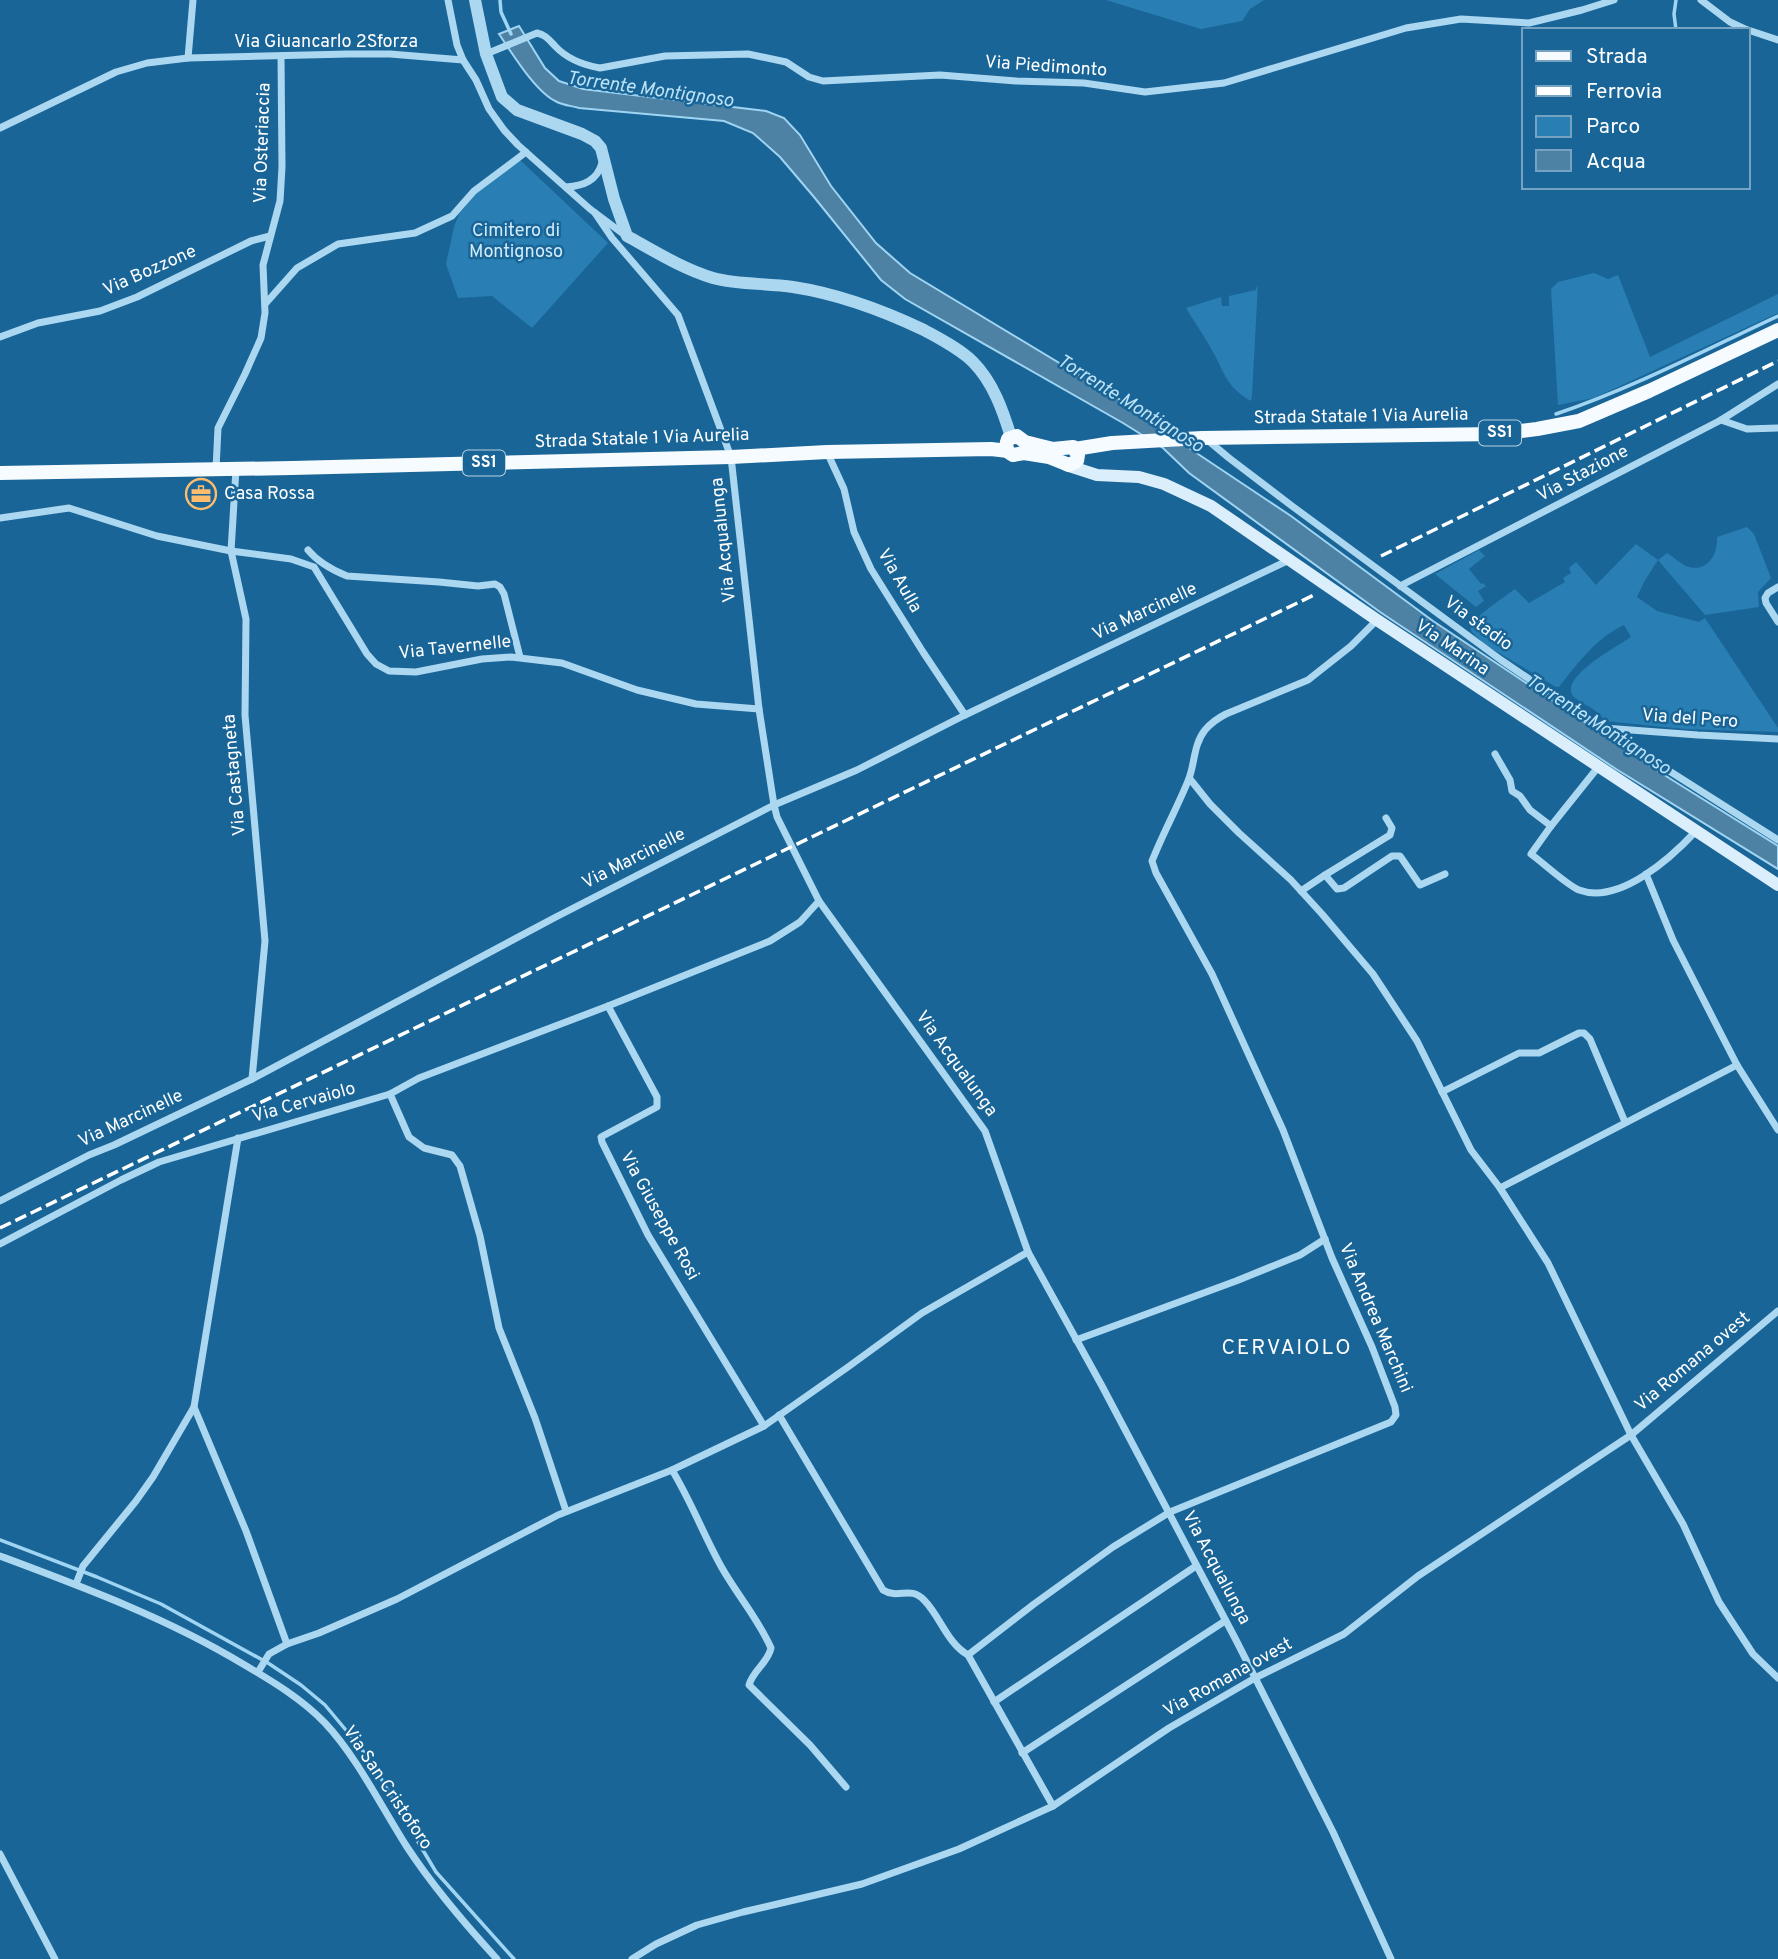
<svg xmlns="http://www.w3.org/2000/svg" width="1778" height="1959" font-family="Overpass,sans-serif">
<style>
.green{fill:#297fb3}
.water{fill:#4e82a4;stroke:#9fd4f3;stroke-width:2}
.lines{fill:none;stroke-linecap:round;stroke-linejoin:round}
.stream{stroke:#9fd4f3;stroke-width:3.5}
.minor{stroke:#acd7f1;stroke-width:7}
.tertiary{stroke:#acd7f1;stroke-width:12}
.secondary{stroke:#dbeefb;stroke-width:12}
.primary{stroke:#f6fbff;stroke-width:14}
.rail{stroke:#fff;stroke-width:3.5;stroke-dasharray:12 5;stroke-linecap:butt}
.labels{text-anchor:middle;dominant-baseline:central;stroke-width:5;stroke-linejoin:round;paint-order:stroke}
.shield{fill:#196597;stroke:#bad1e0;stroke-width:2}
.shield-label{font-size:16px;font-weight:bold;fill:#fff}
.street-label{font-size:18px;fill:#fff;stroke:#196597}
.park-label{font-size:18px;fill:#d3ecfb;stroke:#196597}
.poi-label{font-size:18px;fill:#fff;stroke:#196597;text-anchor:start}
.water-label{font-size:19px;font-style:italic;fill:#bce2f7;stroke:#196597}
.quarter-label{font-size:21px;letter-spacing:2px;fill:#fff;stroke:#196597}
</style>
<rect width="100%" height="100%" fill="#196597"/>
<!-- green -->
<g class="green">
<path d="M 1106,0 L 1264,0 L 1250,9 L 1242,21 L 1201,29 Z"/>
<path d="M 520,160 L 608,243 L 532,328 L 492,296 L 458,298 L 446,264 L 454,227 L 459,214 L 481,188 Z"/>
<path d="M 1594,273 L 1608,279 L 1618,275 L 1650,357 L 1778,294 L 1778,313 L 1594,398 L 1558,405 L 1551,289 L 1558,282 Z"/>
<path d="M 1258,284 L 1252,395 L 1251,401 C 1224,386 1224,369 1209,345 C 1202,332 1193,320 1186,308 L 1221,297 L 1222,306 L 1229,306 L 1229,296 L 1256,290 Z"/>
<path d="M 1747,527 L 1754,534 L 1771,578 L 1758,592 L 1759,607 L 1705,615 L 1658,560 L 1644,582 L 1637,597 L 1657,611 L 1699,622 L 1705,618 L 1778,728 L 1778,732 L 1685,729 L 1604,721 C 1598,708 1584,706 1574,697 C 1556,679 1618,646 1631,637 L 1624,625 C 1596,638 1578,663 1559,687 L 1556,687 L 1484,644 L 1471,631 L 1471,624 C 1484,610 1500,600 1515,589 L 1529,603 L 1565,582 L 1563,578 L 1571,573 L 1569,568 L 1576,562 L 1596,585 L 1636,544 L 1658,560 L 1667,553 C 1673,557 1680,563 1686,566 C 1707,574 1718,554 1717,537 Z"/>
<path d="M 1479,550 L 1485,556 L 1469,569 L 1481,584 L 1483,583 L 1486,586 L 1478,591 L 1484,601 L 1476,607 L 1435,574 Z"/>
</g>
<!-- water -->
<path class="water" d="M 519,26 L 545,68 L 559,81 L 583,89 L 766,111 L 784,118 L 800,135 L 831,186 L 876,243 L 910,273 L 1134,408 L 1162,430 L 1291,516 L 1433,621 L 1669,778 L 1778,846 L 1778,869 L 1616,769 L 1380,612 L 1189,473 L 1163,448 L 1123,423 L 905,299 L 881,280 L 814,197 L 780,157 L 753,133 L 724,121 L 579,108 C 572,106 563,105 557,102 C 536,93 512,53 499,34 Z"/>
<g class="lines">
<!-- stream -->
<g class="stream">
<path d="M 500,0 L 501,12 L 511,34"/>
<path d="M 1676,0 L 1674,14 L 1676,30"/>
<path d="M 1556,414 C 1633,388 1705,350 1778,316"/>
<path d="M 0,1540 L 97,1577 L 161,1604 L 268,1663 L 301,1685 L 325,1705 L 360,1747 L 378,1773 L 393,1800 L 436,1872 L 514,1959"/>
</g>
<!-- minor -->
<g class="minor">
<path d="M 448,0 L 457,45 L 463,60 L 476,80 L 489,109 L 504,130 L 518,145 L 590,209 L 626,236"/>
<path d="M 1701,0 L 1730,22 L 1747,30"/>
<path d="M 1748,30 L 1778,40"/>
<path d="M 486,54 L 537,33 C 546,35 549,40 555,46 C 567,59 583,65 600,68 L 665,56 L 748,54 L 786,62 L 809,77 L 823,81 L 940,75 L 1016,81 L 1084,83 L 1145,92 L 1224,83 L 1406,28 L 1461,19 L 1529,23 L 1582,10 L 1614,0"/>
<path d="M 188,58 L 193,0"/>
<path d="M 0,128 L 116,72 L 147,63 L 188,58 L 348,54 L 390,54 L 463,60"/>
<path d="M 566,187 C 583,186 597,181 602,163"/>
<path d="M 595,213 L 612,238 L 678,315 L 731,457 L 759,709 L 774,805 L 777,817 L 819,901 L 985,1131 L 1028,1252 L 1102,1386 L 1236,1640 L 1333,1832 L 1391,1959"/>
<path d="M 266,303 L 297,268 L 338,244 L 415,233 L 452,216 L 474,191 L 526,152"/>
<path d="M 0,337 L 38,323 L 100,311 L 137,297 L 251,241 L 270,236"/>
<path d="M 1721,420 L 1747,429 L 1778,428"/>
<path d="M 1208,439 L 1211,443 L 1229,458 L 1292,506 L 1501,660 L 1600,727 L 1778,840"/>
<path d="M 827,452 L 844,489 L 854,532 L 871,569 L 923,652 L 965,715"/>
<path d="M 216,469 L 218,428 L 245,374 L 261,338 L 265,313 L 263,265 L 280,201 L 282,167 L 281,56"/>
<path d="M 236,469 L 231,551 L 246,619 L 245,715 L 265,941 L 252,1079"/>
<path d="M 0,518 L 69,508 L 157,536 L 231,551 L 291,559 L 314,567 L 367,654 L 376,664 L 389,671 L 416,672 L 482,659 L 511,657 L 562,663 L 637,690 L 696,704 L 759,709"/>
<path d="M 308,550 C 318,562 332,570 347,576 L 439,582 L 478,586 L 495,584 L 500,587 L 504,594 L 520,657"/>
<path d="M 1400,586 L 1721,420 L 1778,384"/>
<path d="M 1778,587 L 1768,593 L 1765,598 L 1766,603 L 1778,622"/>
<path d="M 1604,728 L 1698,735 L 1778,739"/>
<path d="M 1495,754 L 1510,780 L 1512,791 L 1520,796 L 1530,810 L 1551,826 L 1531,854 C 1542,862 1568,886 1579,890 C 1619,905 1671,858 1696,831"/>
<path d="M 1190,779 L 1210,804 L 1239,833 L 1291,880 L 1322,914 L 1373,974 L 1417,1041 L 1471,1150 L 1500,1188 L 1548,1263 L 1631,1435 L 1683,1524 L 1719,1602 L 1753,1654 L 1778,1678"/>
<path d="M 1551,826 L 1599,766"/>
<path d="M 1646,874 L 1673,940 L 1720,1032 L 1737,1065 L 1778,1130"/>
<path d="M 1325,875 L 1390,835 L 1392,828 L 1386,818"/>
<path d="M 1301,891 L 1325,875 L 1337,889 L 1344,888 L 1392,856 L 1400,856 L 1420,885 L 1445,874"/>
<path d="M 608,1006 L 657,1097 L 657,1107 L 601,1137 L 602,1142 L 648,1235 L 764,1426"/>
<path d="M 1442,1092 L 1519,1053 L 1539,1053 L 1579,1033 L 1584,1033 L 1590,1039 L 1625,1122"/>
<path d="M 390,1094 L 409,1137 L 424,1148 L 452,1155 L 460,1166 L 480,1236 L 499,1328 L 535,1418 L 566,1511"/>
<path d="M 1500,1188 L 1737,1065"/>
<path d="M 0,1201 L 89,1155 L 114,1145 L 252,1079 L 554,918 L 774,805 L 857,770 L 965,715 L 1289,560"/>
<path d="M 0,1244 L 121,1180 L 159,1162 L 390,1094 L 419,1078 L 608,1006 L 770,941 L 800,922 L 819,901"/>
<path d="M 1076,1340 L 1236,1281 L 1300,1255 L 1325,1239"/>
<path d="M 194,1407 L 246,1531 L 287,1644"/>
<path d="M 779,1415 L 883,1590 C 899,1600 910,1585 924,1600 C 940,1616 947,1643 968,1655 L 1053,1806"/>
<path d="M 672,1470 C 691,1501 704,1536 722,1568 C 738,1596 759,1620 771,1648 C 768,1663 753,1670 749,1685 L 810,1745 L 846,1787"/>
<path d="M 0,1556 C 83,1587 167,1618 243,1664 C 272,1681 302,1699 325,1723 C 357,1757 382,1808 407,1847 C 434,1888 464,1923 497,1959"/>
<path d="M 76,1584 L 83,1566 L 136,1501 L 153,1477 L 194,1407 L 238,1138"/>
<path d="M 968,1655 L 1034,1604 L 1113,1547 L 1170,1512 L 1391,1422 L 1396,1415 L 1395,1407 L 1372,1347 L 1332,1258 L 1283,1130 L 1212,974 L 1156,873 L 1152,861 C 1163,833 1177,808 1188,781 C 1195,765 1193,745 1205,730 C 1211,723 1218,718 1226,714 L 1308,680 L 1351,646 L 1377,620"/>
<path d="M 258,1672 L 269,1654 L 287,1644 L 319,1633 L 397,1599 L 558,1515 L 672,1470 L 764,1426 L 848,1367 L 922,1313 L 1028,1252"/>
<path d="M 994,1702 L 1196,1566"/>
<path d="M 1022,1753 L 1225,1621"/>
<path d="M 0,1854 L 55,1959"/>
<path d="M 632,1959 L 656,1944 L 697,1925 L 743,1912 L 862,1884 L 959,1849 L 1053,1806 L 1169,1728 L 1255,1678 L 1344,1634 L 1418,1576 L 1631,1435 L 1778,1311"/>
</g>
<!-- tertiary -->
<path class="tertiary" d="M 475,0 L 486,54 L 502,97 L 517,110 L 582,134 L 595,141 L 601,148 L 614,199 L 627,236 C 654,251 683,269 713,278 C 738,285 767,283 793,287 C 839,294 882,310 924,330 C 940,339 960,349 973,362 C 993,382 1003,411 1011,437"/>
<!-- secondary -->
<path class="secondary" d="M 1066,465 L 1097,475 L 1139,477 L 1164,484 L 1211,506 L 1377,620 L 1778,885"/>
<!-- primary -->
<g class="primary">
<path d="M 1017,436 L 1025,442 L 1053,449 L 1073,447 L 1078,455 L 1077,461 L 1069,465 L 1049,457 L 1024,453 L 1013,455 C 1006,452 1005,446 1008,439 Z"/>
<path d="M 1075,449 L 1112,443 L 1202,438 L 1497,434 L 1537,429 L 1579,421 L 1649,391 L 1778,330"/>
<path d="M 0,473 L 292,468 L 731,457 L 827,452 L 991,449 L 1008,451"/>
</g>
<!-- rail -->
<g class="rail">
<path d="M 1381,556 L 1778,361"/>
<path d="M 0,1228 L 1314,595"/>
</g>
</g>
<!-- icons -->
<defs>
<g id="office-ring" transform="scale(1.575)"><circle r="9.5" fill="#196597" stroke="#ffbc6c" stroke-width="1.5"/><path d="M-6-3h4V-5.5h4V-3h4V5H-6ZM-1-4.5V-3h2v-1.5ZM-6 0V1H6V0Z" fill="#ffbc6c"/></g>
</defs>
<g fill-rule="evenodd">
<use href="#office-ring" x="201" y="494"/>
</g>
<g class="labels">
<!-- shield labels -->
<g class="shield">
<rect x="1479" y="420.5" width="42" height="25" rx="5"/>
<rect x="463" y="450.5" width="42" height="25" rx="5"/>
</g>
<g class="shield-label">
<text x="1500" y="433">SS1</text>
<text x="484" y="463">SS1</text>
</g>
<!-- street labels -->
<g class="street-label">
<text x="326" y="42">Via Giuancarlo 2Sforza</text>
<text transform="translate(1046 67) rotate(4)">Via Piedimonto</text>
<text transform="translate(263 143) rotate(-88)">Via Osteriaccia</text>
<text transform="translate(150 271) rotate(-24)">Via Bozzone</text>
<text transform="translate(1361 417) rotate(-1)">Strada Statale 1 Via Aurelia</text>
<text transform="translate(642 439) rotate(-2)">Strada Statale 1 Via Aurelia</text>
<text transform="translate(1583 474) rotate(-28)">Via Stazione</text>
<text transform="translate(724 540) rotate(-96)">Via Acqualunga</text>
<text transform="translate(899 581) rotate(60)">Via Aulla</text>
<text transform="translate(1145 612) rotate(-25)">Via Marcinelle</text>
<text transform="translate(1478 624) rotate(36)">Via stadio</text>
<text transform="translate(455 648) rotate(-6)">Via Tavernelle</text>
<text transform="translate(1452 648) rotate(34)">Via Marina</text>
<text transform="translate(1690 719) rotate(4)">Via del Pero</text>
<text transform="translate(235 775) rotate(-95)">Via Castagneta</text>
<text transform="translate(634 859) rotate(-27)">Via Marcinelle</text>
<text transform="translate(956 1064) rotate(54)">Via Acqualunga</text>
<text transform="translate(304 1103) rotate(-16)">Via Cervaiolo</text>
<text transform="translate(131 1119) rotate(-25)">Via Marcinelle</text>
<text transform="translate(659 1216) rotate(61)">Via Giuseppe Rosi</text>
<text transform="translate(1375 1318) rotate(67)">Via Andrea Marchini</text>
<text transform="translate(1693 1362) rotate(-40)">Via Romana ovest</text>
<text transform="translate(1216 1568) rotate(62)">Via Acqualunga</text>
<text transform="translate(1228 1678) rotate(-29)">Via Romana ovest</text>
<text transform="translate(387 1788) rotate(56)">Via San Cristoforo</text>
</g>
<!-- park labels -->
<g class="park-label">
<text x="516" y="231">Cimitero di<tspan x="516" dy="21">Montignoso</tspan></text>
</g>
<!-- poi labels -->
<g class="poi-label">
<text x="224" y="494">Casa Rossa</text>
</g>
<!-- water labels -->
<g class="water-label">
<text transform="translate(650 90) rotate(8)">Torrente Montignoso</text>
<text transform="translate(1130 404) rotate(32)">Torrente Montignoso</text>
<text transform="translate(1598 725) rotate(33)">Torrente Montignoso</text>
</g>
<!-- quarter labels -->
<g class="quarter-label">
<text x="1287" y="1348">CERVAIOLO</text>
</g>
</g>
<!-- legend -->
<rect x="1522" y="28" width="228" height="161" fill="#196597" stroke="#75a3c1" stroke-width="2"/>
<rect x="1536" y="51" width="35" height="10" fill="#f6fbff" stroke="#75a3c1" stroke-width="2"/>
<text x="1586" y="63" font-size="21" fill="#ffffff">Strada</text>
<rect x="1536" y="86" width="35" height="10" fill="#ffffff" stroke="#75a3c1" stroke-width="2"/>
<text x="1586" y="98" font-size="21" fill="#ffffff">Ferrovia</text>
<rect x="1536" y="116" width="35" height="21" fill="#297fb3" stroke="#75a3c1" stroke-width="2"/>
<text x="1586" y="133" font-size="21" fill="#ffffff">Parco</text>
<rect x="1536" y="150" width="35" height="21" fill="#4e82a4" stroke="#75a3c1" stroke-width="2"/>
<text x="1586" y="168" font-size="21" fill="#ffffff">Acqua</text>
</svg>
